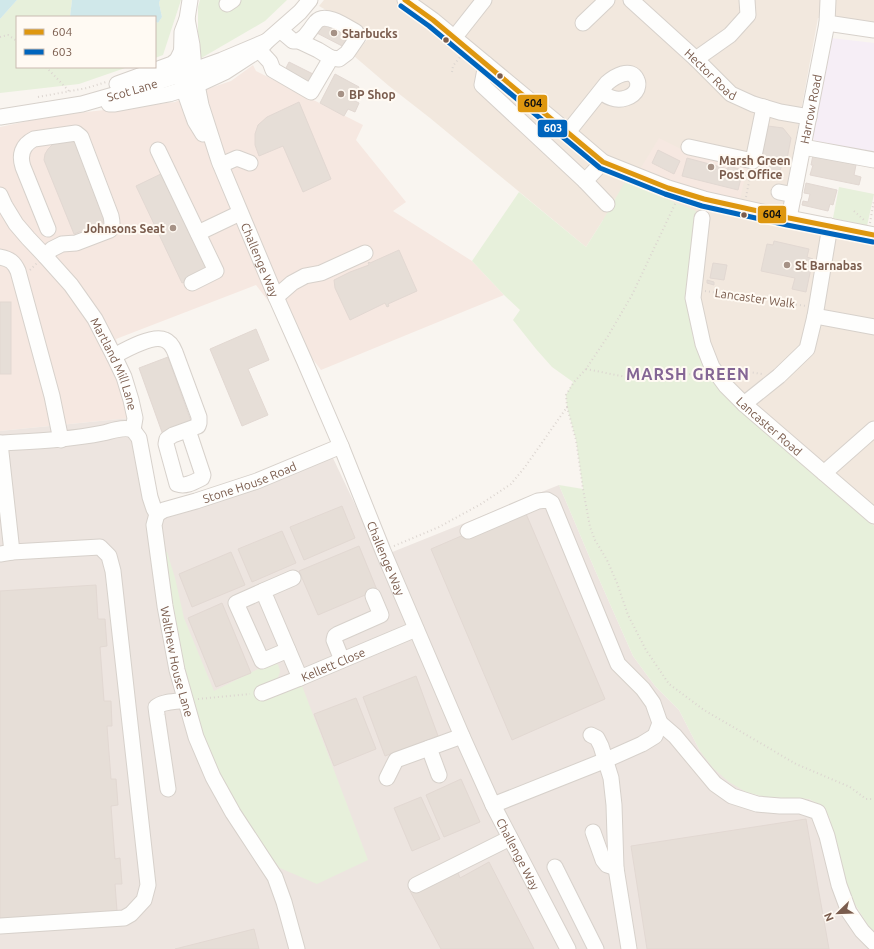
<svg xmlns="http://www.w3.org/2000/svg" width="874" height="949" font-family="Ubuntu,sans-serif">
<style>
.residential{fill:#f2e8de}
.commercial{fill:#f6e8e1}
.industrial{fill:#ede5e0}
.education{fill:#f6eef6}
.green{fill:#e7f0db}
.water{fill:#d0e8ea}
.building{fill:#e6ded7;stroke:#e2d8d2}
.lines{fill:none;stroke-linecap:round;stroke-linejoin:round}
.minor-casing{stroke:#d7d1cb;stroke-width:17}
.path{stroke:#dcd5d0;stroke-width:2;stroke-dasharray:1 3;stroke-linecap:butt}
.minor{stroke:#fefefd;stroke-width:15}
.bus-1-casing{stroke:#fffaf3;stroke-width:8}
.bus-2-casing{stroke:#fffaf3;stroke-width:8}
.bus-1{stroke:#de970f;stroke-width:5}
.bus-2{stroke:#0065bd;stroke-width:5}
.poi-dot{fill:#a69286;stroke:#fffaf3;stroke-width:1.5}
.bus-dot{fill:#7a5c4d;stroke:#fffaf3;stroke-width:1.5}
.labels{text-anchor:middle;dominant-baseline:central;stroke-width:4;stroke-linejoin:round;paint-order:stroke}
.poi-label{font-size:12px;font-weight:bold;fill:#7a5c4d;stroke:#fffaf3;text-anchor:start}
.street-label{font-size:12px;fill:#7a5c4d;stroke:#fffaf3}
.district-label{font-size:16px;font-weight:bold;letter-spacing:1px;fill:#846695;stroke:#fffaf3}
.line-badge{stroke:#fffaf3;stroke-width:1.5}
.badge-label{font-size:11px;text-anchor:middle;font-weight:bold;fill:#fff}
.pale-badge-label{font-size:11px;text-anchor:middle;font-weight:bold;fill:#111}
</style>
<rect width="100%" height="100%" fill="#f9f5f0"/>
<!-- residential -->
<path class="residential" d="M 324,0 L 874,0 L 874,25 L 818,18 L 780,225 L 874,246 L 874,526 L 726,396 L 705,367 L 693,338 L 687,301 L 603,220 L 586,247 L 430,118 L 389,86 L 354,56 L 370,36 L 361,30 L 319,6 Z"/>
<!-- commercial -->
<g class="commercial">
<path d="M 253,65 L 256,71 L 363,125 L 356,140 L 406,202 L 393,211 L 472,261 L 504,295 L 321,370 L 256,285 L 116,339 L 140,417 L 0,431 L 0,127 L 51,116 L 175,102 L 192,94 L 231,81 Z"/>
<path d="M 659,138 L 683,150 L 748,163 L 740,200 L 672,184 L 640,169 Z"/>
</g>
<!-- industrial -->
<path class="industrial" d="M 140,417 L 162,517 L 332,456 L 380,557 L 559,485 L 595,570 L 633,656 L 655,686 L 679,710 L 700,751 L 746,792 L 765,797 L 809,799 L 824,807 L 830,819 L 835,851 L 843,878 L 856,906 L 869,927 L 874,931 L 874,949 L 0,949 L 0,431 Z"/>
<!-- education -->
<path class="education" d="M 831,38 L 874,43 L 874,153 L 815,142 L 812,136 Z"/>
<!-- green -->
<g class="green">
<path d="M 17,0 L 72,0 L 70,17 L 17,17 L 17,67 L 128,67 L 79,84 L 0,93 L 0,19 Z"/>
<path d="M 160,0 L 181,0 L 163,55 L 155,58 L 155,21 L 158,23 L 162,17 L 159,3 Z"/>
<path d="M 200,0 L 287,0 L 265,21 L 198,60 L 198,7 Z"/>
<path d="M 625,182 L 696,211 L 687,301 L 693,338 L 705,367 L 726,396 L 874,526 L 874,931 L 869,927 L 856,906 L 843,878 L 835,851 L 830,819 L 824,807 L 809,799 L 765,797 L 746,792 L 729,782 L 713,768 L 700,751 L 679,710 L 655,686 L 633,656 L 595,570 L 559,485 L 583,489 L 576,440 L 567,407 L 566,395 L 573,382 L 552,367 L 536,349 L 513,320 L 520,310 L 504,295 L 472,261 L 519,192 L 586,247 L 603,220 Z"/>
<path d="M 839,187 L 874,194 L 867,226 L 833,218 Z"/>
<path d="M 167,552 L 175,578 L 184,618 L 214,691 L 270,663 L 277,663 C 282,672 280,675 274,682 L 301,683 L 368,860 L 317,884 L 280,868 L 254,837 L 210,760 L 182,675 L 162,553 Z"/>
</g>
<!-- water -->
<g class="water">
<path d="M 0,0 L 17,0 L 0,19 Z"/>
<path d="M 72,0 L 160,0 L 159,3 L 162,17 L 158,23 L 155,21 L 155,17 L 70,17 Z"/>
</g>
<!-- building -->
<g class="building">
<path d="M 322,18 L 353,34 L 346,48 L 315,32 Z"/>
<path d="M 289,62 L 315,75 L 309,87 L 283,74 Z"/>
<path d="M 335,74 L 359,87 L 353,100 L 359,103 L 355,112 L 348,109 L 344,116 L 320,103 Z"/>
<path d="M 299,102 L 331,179 L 303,192 L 283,146 L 259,156 L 255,145 L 255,134 L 258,125 L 267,117 Z"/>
<path d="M 768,126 L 783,128 L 791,138 L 787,159 L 781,162 L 782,164 L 780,171 L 776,173 L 778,176 L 776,179 L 759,176 L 763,171 L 760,167 L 762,165 L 759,160 L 764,131 L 767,132 Z"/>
<path d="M 74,136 L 108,220 L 74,234 L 44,160 L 45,154 L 48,149 L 53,144 Z"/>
<path d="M 658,150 L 680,161 L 674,174 L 652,163 Z"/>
<path d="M 813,155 L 856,165 L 854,175 L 861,177 L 859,185 L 810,175 L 813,165 L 811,165 Z"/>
<path d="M 687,158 L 728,169 L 728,166 L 743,170 L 738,190 L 682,176 Z"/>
<path d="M 165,172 L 211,270 L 182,283 L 136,186 Z"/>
<path d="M 806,183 L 837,190 L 833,205 L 830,204 L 828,211 L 802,205 L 803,201 L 808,202 L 810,194 L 804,193 Z"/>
<path d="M 774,241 L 809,249 L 807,257 L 813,259 L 806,292 L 792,289 L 795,278 L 761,271 L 767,244 L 773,245 Z"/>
<path d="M 399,250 L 417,291 L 388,304 L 389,306 L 387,307 L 385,303 L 350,320 L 335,288 L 334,280 L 350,272 L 369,265 L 368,263 L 369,262 L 370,263 Z"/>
<path d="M 713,263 L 727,265 L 724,280 L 710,278 Z"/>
<path d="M 707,280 L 714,282 L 714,285 L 707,283 Z"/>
<rect x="0" y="302" width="11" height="72"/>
<path d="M 256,329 L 269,360 L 248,369 L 268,415 L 242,426 L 210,349 Z"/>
<path d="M 168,357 L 192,424 L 163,435 L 139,368 Z"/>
<path d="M 342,506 L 355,538 L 304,560 L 290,527 Z"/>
<path d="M 524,509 L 605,699 L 512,740 L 431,549 Z"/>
<path d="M 282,531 L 296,563 L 252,582 L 238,549 Z"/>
<path d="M 359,546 L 377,590 L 318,615 L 299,571 Z"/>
<path d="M 231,552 L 245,585 L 192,607 L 179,574 Z"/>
<path d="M 96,585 L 98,619 L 105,619 L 107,646 L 100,647 L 104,701 L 111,701 L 112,726 L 107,726 L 111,779 L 116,779 L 118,805 L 111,806 L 115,859 L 120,858 L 122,884 L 115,884 L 117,911 L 0,919 L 0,591 Z"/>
<path d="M 222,603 L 251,673 L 216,687 L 188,618 Z"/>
<path d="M 416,676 L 438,736 L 385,756 L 363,697 Z"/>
<path d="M 356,698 L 376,749 L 334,766 L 314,714 Z"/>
<path d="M 461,779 L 480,822 L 444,837 L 426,795 Z"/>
<path d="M 421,797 L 440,839 L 412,851 L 394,808 Z"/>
<path d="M 806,819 L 829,949 L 647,949 L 631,846 Z"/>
<path d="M 489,862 L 534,949 L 441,949 L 410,891 L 456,868 L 460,878 Z"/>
<path d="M 254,929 L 259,949 L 175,949 Z"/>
</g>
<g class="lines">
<!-- minor casing -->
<g class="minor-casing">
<g id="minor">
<path d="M 190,0 L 187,19 L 182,32 L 181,74 L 184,90 L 191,110 L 195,121 L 203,134"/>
<path d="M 405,0 L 433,20 L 568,132 L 603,162 L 668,188 L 704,199 L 789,218 L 874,235"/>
<path id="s1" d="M 631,0 L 696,59 L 731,94 L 753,104 L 780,112 L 809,117"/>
<path d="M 227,4 L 233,0"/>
<path id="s2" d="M 187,19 L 192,45 L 194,70 L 201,105 L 219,161 L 276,297 L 304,360 L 341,446 L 383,551 L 462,736 L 493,805 L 568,949"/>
<path d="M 583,23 L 607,0"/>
<path d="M 827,23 L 874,30"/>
<path d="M 454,38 L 484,0"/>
<path d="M 299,41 C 309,35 309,30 316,22 C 325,11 347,27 356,32 L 358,37 L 347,53 L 339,59 L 331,58"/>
<path d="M 259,50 L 270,62 L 273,70 L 311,92 L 331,58 L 318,50 L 299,41 L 293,41 L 280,30"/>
<path d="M 696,59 L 730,35 L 748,15 L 747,0"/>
<path d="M 486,64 L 482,85 L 585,181 L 603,162"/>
<path d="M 117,84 L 172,64 L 177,60 L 181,52"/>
<path d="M 109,104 L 115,104 L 169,94 L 197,85 L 225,72 L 259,50 L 267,41 L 300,12 L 310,0"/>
<path id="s3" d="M 0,117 L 82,104 L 145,86 L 194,70 L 222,60 L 267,41"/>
<path d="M 568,132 L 607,83 C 614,77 631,66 637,80 C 638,82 638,86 637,89 C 633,98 620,101 612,98 C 608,97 604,94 601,92"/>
<path d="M 689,147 L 753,161 L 764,107"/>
<path d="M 803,147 L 874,160"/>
<path d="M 158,150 L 216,271 L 192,283"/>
<path d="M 221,165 L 237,158 L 250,163"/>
<path d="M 585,181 L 607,204"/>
<path d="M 779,192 L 794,195"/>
<path id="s4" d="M 0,195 L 5,206 L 16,224 L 28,238 L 45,256 L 71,285 L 95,319 L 114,356 L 124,377 L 131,400 L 135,418 L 133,430"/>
<path id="s5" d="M 702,218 L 693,298 L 703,344 L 712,367 L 726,386 L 744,404 L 824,473 L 874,516"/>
<path id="s6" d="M 789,218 L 827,23 L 828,0"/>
<path d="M 198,233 L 240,213"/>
<path d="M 45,256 L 52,249 L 62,244 L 76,243 L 110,230 C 113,226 112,221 111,216 L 81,137 L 76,133 L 34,139 C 22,145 19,155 23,167 L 48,229"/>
<path d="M 0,257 C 10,259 14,262 18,271 L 52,396 L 61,440"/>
<path d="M 276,297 L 292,283 L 305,276 L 321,273 L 365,253"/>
<path d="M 815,316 L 874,327"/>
<path d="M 114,356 C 125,350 153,334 165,340 C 170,342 173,347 175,352 L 199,417 L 199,423 L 198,426 L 173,435 L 167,439 L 166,444 L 177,484 C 186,487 194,482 202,478 L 203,475 L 188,430"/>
<path d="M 744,404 L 779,376 L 807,349 L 815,316 L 830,226"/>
<path d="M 133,430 L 139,438 L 150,497 L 154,509 L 157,514"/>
<path d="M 0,443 C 34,441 69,440 103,433 C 112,431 124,426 133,430"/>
<path d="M 0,443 L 12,552"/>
<path d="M 824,473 L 874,429"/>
<path id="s7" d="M 157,514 L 154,525 L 165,606 L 177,670 L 196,737 L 213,777 L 233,813 L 275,877 L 284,902 L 297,949"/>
<path id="s8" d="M 157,514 L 164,510 L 196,501 L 257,481 L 341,446"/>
<path d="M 468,531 L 538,501 L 547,500 L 552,503 L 618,664 L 643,689 L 653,703 L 660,723 L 655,736 L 642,744 L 606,760 L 493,805"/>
<path d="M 0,554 L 12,552 L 100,547 L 109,556 L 113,571 L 148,885 L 144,900 L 131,914 L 124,918 L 0,926"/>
<path id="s9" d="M 293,578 L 263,591 L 300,678 L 416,629"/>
<path d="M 263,591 L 236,603 L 262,661 L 288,650"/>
<path d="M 342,660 L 334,640 L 335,636 L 338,634 L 381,615 L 373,596"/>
<path d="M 262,693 L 300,678"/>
<path d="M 660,723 L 675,736 L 715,784 L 732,796 L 757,804 L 780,806 L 800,806 L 818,812 L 827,836 L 839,885 L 849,912 L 862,931 L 874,943"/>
<path d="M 591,735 L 597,738 L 601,746 L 611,778 L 614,805 L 616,868 L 629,949"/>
<path d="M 429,748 L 439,775"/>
<path d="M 387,778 L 396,760 L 462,736"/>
<path d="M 168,789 L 157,715 L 156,707 C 163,701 177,702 185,700"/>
<path d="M 593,832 L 603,860 L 607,865 L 616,868"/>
<path d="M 555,867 L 596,949"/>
<path d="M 416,885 L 510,838"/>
</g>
</g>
<!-- path -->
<g class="path">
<path d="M 0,37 L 8,35 L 17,41"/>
<path d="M 46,67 L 69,91"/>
<path d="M 452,72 L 453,66 L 460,57"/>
<path d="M 38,97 L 87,88 L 106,82"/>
<path d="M 746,197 L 751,172"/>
<path d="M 854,211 L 865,221"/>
<path d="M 870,223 L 874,200"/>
<path d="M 30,270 L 37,263"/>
<path d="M 705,291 L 806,306"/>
<path d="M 586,369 L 626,377 L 660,375 L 702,374"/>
<path d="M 729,369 L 762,374"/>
<path d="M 567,407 L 576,440 L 583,489 L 590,527 L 595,540 L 607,560 L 617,583 L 628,615 L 646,650 L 669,684 L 704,710 L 796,764 L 850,787 L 866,799 L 874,799"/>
<path d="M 394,546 L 439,527 L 481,504 L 511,484 L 525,467 L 567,407 L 566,395 L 574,382 L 586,369 L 608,336 L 632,295 L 676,202"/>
<path d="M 198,699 L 250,694"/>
</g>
<!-- minor -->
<use href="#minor" class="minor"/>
<!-- bus-1 casing -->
<g class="bus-1-casing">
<path id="bus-1" d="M 405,0 L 433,20 L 603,162 L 668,188 L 704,199 L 789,218 L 874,235"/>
</g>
<!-- bus-2 casing -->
<g class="bus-2-casing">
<path id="bus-2" d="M 401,6 L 429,26 L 600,168 L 665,194 L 702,206 L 787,225 L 873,242"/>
</g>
<!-- bus-1 -->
<use href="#bus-1" class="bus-1"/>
<!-- bus-2 -->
<use href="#bus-2" class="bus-2"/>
</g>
<!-- markers -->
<g class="poi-dot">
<circle cx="334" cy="33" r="4"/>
<circle cx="341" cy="94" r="4"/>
<circle cx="711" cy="167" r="4"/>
<circle cx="173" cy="228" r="4"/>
<circle cx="787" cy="265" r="4"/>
</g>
<g class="bus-dot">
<circle cx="446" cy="40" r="3.5"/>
<circle cx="500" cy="76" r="3.5"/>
<circle cx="744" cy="215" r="3.5"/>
</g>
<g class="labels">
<!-- poi labels -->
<g class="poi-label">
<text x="342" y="33">Starbucks</text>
<text x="349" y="94">BP Shop</text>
<text x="719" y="160">Marsh Green<tspan x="719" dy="14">Post Office</tspan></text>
<text x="165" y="228" text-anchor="end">Johnsons Seat</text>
<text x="795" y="265">St Barnabas</text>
</g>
<!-- street labels -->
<g class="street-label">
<text stroke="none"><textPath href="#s1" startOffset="109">Hector Road</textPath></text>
<text stroke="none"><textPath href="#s3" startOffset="135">Scot Lane</textPath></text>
<text stroke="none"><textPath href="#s6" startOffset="111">Harrow Road</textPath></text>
<text stroke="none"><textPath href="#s2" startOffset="253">Challenge Way</textPath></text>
<text transform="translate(755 298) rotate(8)">Lancaster Walk</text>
<text stroke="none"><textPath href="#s4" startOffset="206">Martland Mill Lane</textPath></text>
<text stroke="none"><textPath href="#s5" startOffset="235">Lancaster Road</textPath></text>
<text stroke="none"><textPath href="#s8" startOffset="98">Stone House Road</textPath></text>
<text stroke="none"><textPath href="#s2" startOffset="577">Challenge Way</textPath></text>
<text stroke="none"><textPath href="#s9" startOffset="163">Kellett Close</textPath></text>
<text stroke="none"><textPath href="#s7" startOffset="150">Walthew House Lane</textPath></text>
<text stroke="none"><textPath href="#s2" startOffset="901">Challenge Way</textPath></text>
</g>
<!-- district labels -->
<g class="district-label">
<text x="688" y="374">MARSH GREEN</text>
</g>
</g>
<g class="line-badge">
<rect x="517" y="94" width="31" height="19" rx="4" fill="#de970f"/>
<rect x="537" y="119" width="31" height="19" rx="4" fill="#0065bd"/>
<rect x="757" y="205" width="30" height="19" rx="4" fill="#de970f"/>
</g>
<g class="badge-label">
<text x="553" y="132">603</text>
</g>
<g class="pale-badge-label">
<text x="533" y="107">604</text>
<text x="772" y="218">604</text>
</g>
<!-- legend -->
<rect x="16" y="16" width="140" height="52" fill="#fffaf3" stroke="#cabbb1"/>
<rect x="24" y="29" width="20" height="6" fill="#de970f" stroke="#cabbb1"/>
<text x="52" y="36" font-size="12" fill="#7a5c4d">604</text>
<rect x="24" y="49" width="20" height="6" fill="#0065bd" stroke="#cabbb1"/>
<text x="52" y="56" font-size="12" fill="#7a5c4d">603</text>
<!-- north arrow -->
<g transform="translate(838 913) rotate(247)" stroke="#fffaf3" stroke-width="3" paint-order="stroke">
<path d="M0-3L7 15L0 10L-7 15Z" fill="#7a5c4d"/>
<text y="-6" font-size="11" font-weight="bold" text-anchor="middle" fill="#7a5c4d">N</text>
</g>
</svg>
